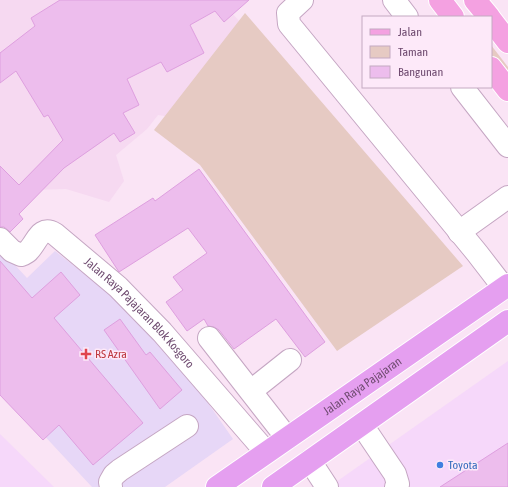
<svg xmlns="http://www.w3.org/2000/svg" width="508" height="487" font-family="'Asap Condensed',sans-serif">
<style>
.residential{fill:#f6d9f1}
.commercial{fill:#f6d8fa}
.medical{fill:#e7d7f7}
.green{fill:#e6cac3}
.building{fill:#edbded;stroke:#de9fdf}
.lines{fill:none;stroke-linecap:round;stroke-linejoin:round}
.minor-casing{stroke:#c5a6c3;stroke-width:24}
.major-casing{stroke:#fff;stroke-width:24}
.highway-casing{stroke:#fff;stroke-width:24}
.minor{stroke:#fff;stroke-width:22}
.major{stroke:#f4a1e1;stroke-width:22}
.highway{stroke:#e59ff0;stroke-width:22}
.health-dot{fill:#e0444e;stroke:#fde9f9;stroke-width:1.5}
.shop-dot{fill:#3f7fe0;stroke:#fde9f9;stroke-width:1.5}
.labels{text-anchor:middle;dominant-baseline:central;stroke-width:3;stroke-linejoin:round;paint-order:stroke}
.street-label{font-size:12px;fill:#6f4b70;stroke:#fde9f9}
.health-label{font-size:12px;fill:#be3a42;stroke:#fde9f9;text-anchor:start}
.shop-label{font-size:12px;fill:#366cbe;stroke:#fde9f9;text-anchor:start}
</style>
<rect width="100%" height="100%" fill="#fae4f5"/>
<!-- residential -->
<path class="residential" d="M 0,0 L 220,0 L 258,42 L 184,119 L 158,115 L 147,129 L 116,155 L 124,181 L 109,202 L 66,189 L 0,191 Z"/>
<!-- commercial -->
<g class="commercial">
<path d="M 508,361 L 508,487 L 329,487 Z"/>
<path d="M 0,434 L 54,487 L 0,487 Z"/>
</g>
<!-- medical -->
<path class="medical" d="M 0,249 L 27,278 L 55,251 L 152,327 L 192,380 L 233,439 L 165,487 L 92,487 L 0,388 Z"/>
<!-- green -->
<g class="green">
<path d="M 245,13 L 463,266 L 337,351 L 200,165 L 154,130 Z"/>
<path d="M 491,45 L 508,67 L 508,78 L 491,55 Z"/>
</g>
<!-- building -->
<g class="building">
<path d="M 60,0 L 249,0 L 224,22 L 215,11 L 190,25 L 204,53 L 167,72 L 161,62 L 127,79 L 139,105 L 123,113 L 135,133 L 120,142 L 114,133 L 64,168 L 19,214 L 23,219 L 10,232 L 4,227 L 0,227 L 0,166 L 19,185 L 63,140 L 48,115 L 44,117 L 16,71 L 0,83 L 0,53 L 35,26 L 31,18 Z"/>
<path d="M 199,169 L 325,342 L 305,357 L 276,319 L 234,349 L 219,330 L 214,327 L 208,326 L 204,319 L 187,331 L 166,302 L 183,290 L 173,277 L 207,253 L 188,228 L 119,272 L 95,235 L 153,198 L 155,201 Z"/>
<path d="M 0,261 L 32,298 L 61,272 L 80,295 L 54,318 L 143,423 L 93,465 L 59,425 L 43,440 L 0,395 Z"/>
<path d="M 120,319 L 146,355 L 150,352 L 182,390 L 160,409 L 104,330 Z"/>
<path d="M 508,443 L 508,487 L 440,487 Z"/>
</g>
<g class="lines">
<!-- minor casing -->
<g class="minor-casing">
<g id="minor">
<path d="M 302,0 L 288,13 L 289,24 L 477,253 L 504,288"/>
<path d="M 394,0 L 407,17"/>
<path d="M 462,87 L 508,146"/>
<path d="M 459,232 L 508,197"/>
<path id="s1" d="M 0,239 L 12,251 L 21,255 C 24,254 27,253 29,250 C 37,242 40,225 55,234 L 118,287 L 162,332 L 266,452"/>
<path d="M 209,338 L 287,438"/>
<path d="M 251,391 L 290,360"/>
<path d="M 362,425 L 395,474 L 398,484 L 396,487"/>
<path d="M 310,461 L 327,487"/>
<path d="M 111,487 L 110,482 L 114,475 L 120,470 L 187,426"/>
</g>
</g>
<!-- major casing -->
<g class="major-casing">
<g id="major">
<path d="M 440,0 L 453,17"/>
<path d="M 475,0 L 489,17"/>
<path d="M 491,20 L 508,42"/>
<path d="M 491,68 L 508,90"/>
</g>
</g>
<!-- highway casing -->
<g class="highway-casing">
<g id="highway">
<path id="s2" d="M 217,487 L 508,285"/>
<path d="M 273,487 L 508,321"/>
</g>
</g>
<!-- minor -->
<use href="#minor" class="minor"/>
<!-- major -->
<use href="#major" class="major"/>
<!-- highway -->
<use href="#highway" class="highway"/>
</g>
<!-- markers -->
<path class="health-dot" d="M84 348h4v4h4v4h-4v4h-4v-4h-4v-4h4z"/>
<circle class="shop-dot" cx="440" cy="465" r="4"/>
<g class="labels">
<!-- street labels -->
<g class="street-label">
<text stroke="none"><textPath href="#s1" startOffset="187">Jalan Raya Pajajaran Blok Kosgoro</textPath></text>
<text stroke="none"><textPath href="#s2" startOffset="177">Jalan Raya Pajajaran</textPath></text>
</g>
<!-- health labels -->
<g class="health-label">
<text x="95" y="354">RS Azra</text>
</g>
<!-- shop labels -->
<g class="shop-label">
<text x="448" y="465">Toyota</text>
</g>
</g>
<!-- legend -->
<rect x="362" y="16" width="130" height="72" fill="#fde9f9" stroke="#c4aac2"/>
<rect x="370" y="29" width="20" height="6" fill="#f4a1e1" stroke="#c4aac2"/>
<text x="398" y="36" font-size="12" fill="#6f4b70">Jalan</text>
<rect x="370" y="46" width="20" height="12" fill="#e6cac3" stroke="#c4aac2"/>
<text x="398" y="56" font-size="12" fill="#6f4b70">Taman</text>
<rect x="370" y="66" width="20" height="12" fill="#edbded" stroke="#c4aac2"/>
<text x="398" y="76" font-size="12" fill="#6f4b70">Bangunan</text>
</svg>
